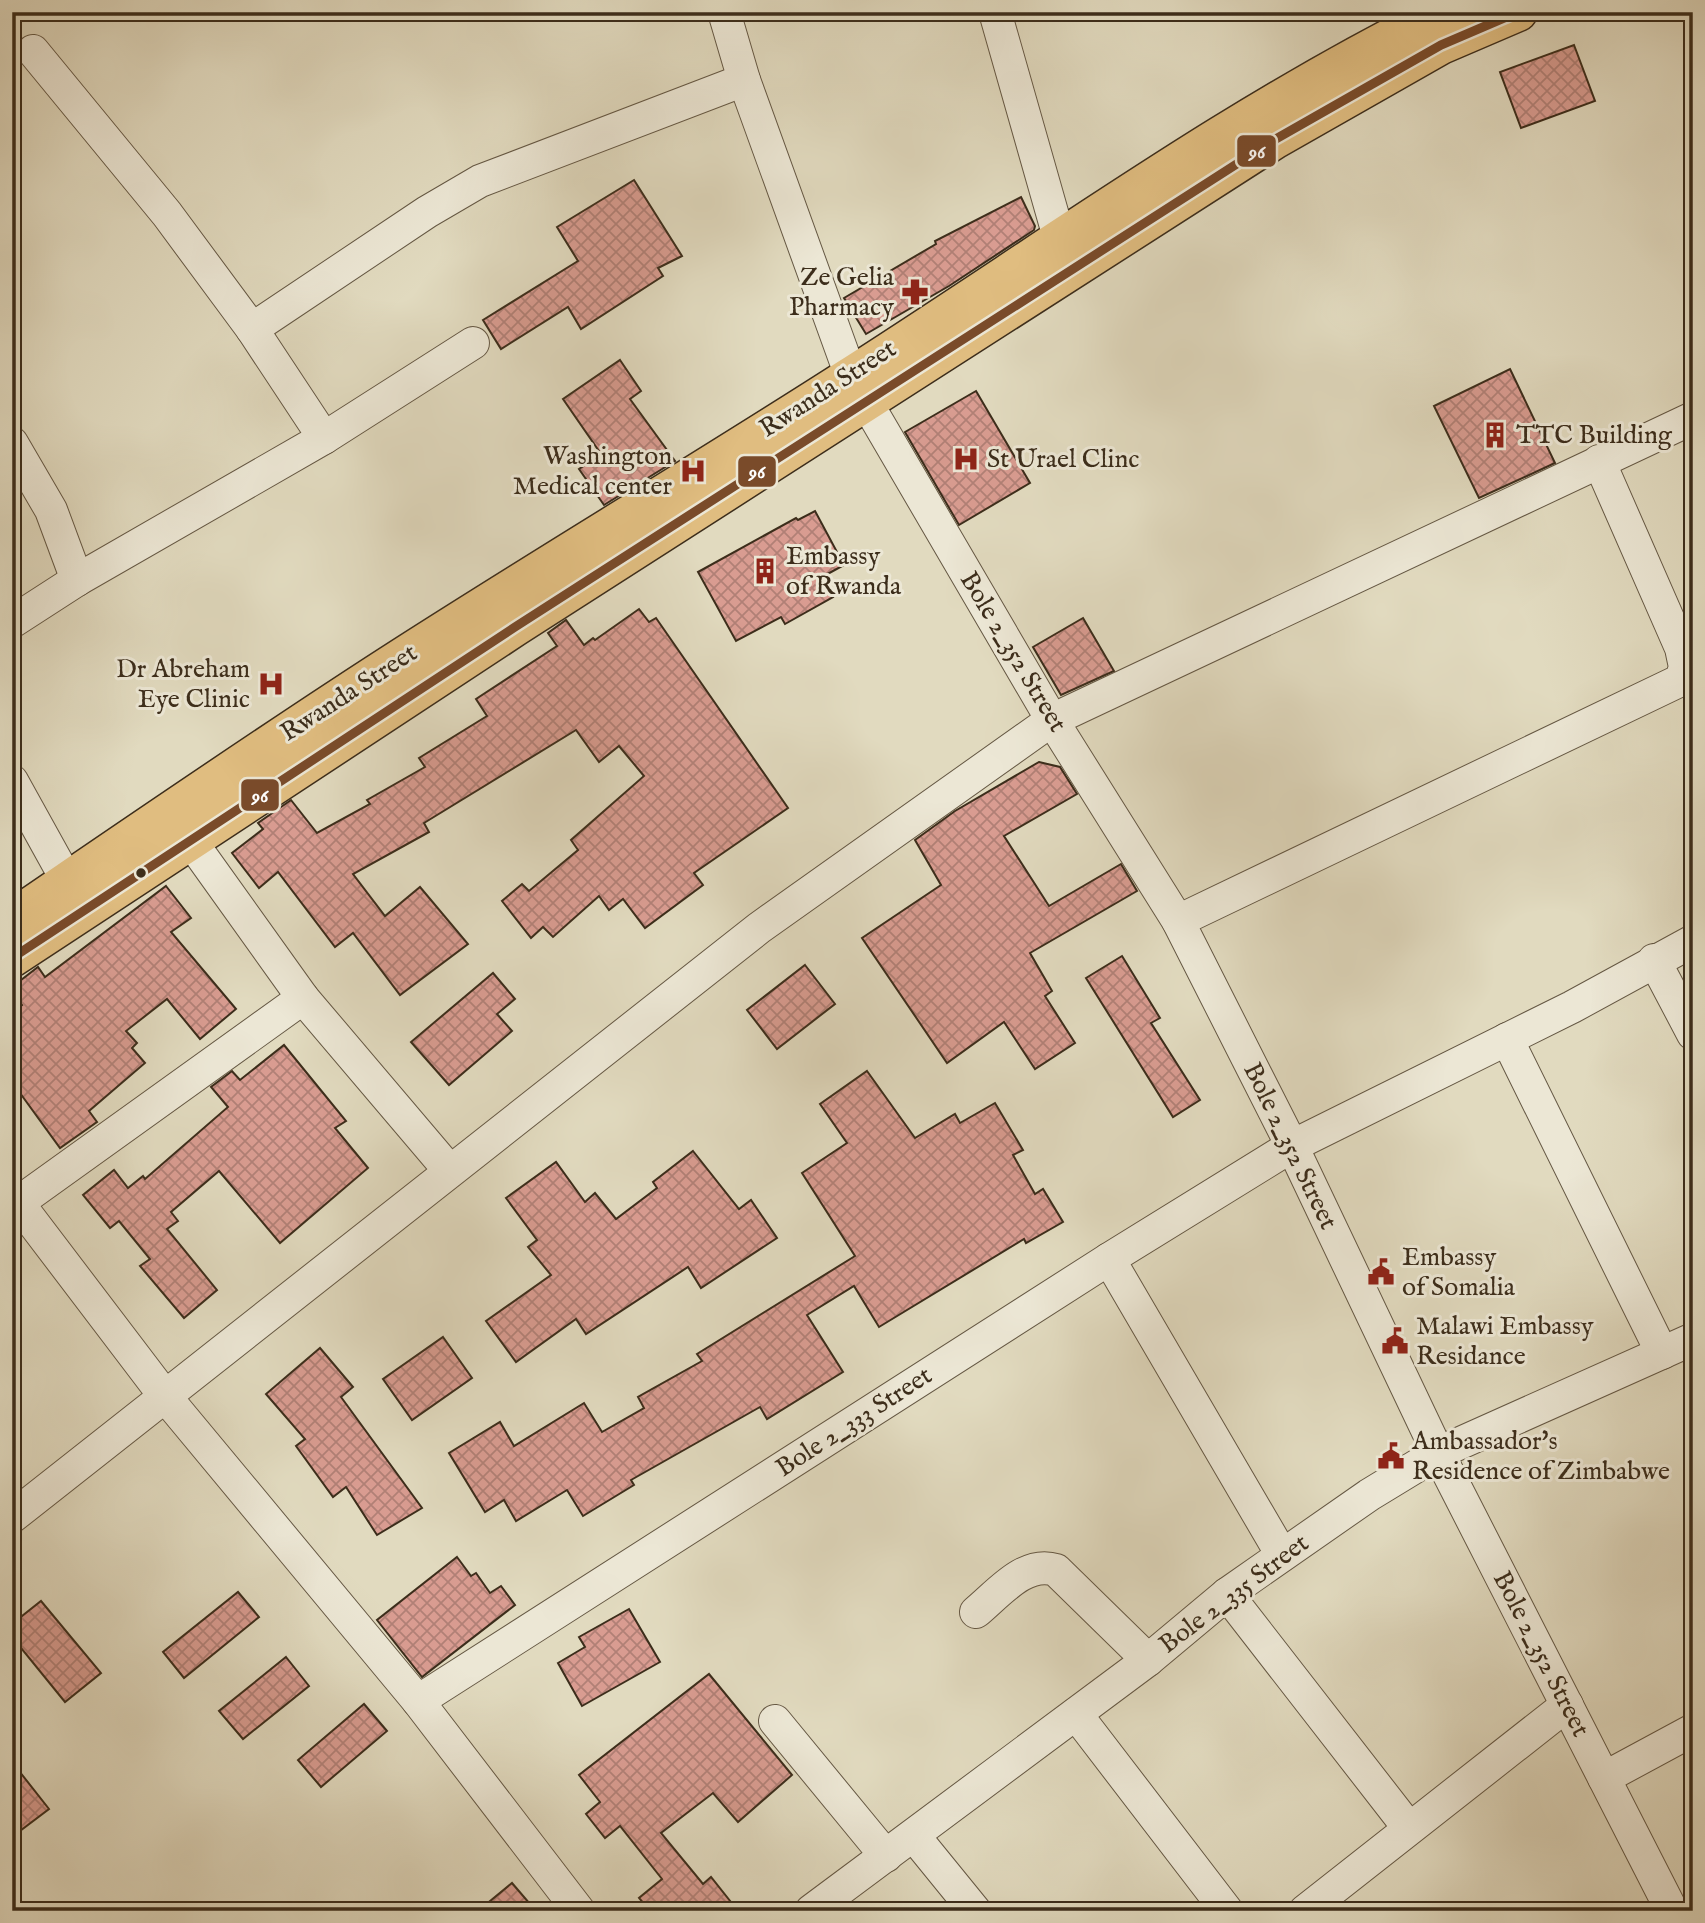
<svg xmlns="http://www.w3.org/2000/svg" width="1705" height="1923" font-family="'IM FELL English',serif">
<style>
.building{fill:url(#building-cross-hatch);stroke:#3c2d1b;stroke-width:2}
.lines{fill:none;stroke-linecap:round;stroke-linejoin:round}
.minor-casing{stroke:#655844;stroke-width:34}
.major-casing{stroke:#3c2d1b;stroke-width:41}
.minor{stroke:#ece7d5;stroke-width:32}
.major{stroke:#e0bd80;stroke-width:38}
.bus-1-casing{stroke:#ece7d5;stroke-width:14}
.bus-1{stroke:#7a4b2a;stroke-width:9}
.bus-dot{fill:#3c2d1b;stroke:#ece7d5;stroke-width:2.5}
.labels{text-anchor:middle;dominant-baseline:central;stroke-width:6;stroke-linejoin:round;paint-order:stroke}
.poi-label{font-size:26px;fill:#3c2d1b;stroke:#ece7d5;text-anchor:start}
.street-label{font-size:26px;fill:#3c2d1b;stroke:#ece7d5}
.line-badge{stroke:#ece7d5;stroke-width:2.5}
.badge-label{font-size:19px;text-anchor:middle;font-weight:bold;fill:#fff}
</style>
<defs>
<pattern id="building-cross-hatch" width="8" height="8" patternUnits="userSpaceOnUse" patternTransform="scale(1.75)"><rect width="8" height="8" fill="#d99c91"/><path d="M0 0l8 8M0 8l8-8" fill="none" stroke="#b18076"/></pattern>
</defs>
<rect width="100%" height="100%" fill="#e1dabf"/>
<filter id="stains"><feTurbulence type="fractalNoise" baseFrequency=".00286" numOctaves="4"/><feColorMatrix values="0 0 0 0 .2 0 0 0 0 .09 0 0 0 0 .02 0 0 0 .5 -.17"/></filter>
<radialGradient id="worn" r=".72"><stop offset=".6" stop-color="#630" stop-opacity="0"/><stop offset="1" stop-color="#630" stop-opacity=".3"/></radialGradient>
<!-- building -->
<g class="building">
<path d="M 1574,45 L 1595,101 L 1521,128 L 1500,72 Z"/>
<path d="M 634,180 L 682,256 L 658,268 L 663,276 L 581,329 L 568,307 L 501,349 L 483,320 L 578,261 L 557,227 Z"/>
<path d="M 1021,197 L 1035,226 L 1034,230 L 949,286 L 866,334 L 844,298 L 936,244 L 935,241 Z"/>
<path d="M 620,360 L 641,391 L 630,399 L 675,461 L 604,505 L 579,469 L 601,454 L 563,399 Z"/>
<path d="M 1510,369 L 1555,463 L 1479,498 L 1434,406 Z"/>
<path d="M 976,391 L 1030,483 L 959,525 L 905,432 Z"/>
<path d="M 815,511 L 844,565 L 822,577 L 833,597 L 785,624 L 781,617 L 736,641 L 698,572 L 796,518 L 798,520 Z"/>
<path d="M 639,609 L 649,622 L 656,618 L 788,808 L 694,873 L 703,885 L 645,928 L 623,899 L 609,910 L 599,896 L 553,937 L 543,927 L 531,938 L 502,901 L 522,884 L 529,891 L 578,850 L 571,840 L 644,776 L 619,746 L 599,762 L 576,730 L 424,823 L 429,832 L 353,874 L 385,916 L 420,887 L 468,944 L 400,995 L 353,933 L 335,947 L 278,872 L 259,888 L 232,853 L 263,829 L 258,823 L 291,800 L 317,833 L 370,804 L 367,800 L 425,767 L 419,758 L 487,716 L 476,699 L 557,646 L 548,633 L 566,620 L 584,645 L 593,638 L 595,640 Z"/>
<path d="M 1083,618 L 1114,671 L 1061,695 L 1033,647 Z"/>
<path d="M 1039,762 L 1060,767 L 1077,794 L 1004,836 L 1049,906 L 1121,864 L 1137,891 L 1030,953 L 1052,991 L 1045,996 L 1075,1043 L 1035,1069 L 1004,1022 L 947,1063 L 862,938 L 941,885 L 915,840 L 955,811 Z"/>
<path d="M 166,886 L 191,918 L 171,932 L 236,1009 L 200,1039 L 167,999 L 126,1031 L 137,1043 L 132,1048 L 145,1063 L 89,1111 L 97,1122 L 60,1148 L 12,1082 L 12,1013 L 22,1005 L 12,993 L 12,987 L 38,967 L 45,977 Z"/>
<path d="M 1122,956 L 1160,1018 L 1151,1023 L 1200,1100 L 1173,1117 L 1086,978 Z"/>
<path d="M 805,965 L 835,1004 L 777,1049 L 747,1010 Z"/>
<path d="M 493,973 L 515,999 L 497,1014 L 512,1031 L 449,1085 L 411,1042 Z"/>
<path d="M 284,1045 L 346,1121 L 335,1128 L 368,1168 L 280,1243 L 219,1171 L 171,1212 L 178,1221 L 167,1229 L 217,1290 L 184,1318 L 140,1266 L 150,1259 L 119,1221 L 110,1228 L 83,1195 L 114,1170 L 128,1188 L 143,1176 L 145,1179 L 228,1107 L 211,1087 L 232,1071 L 240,1080 Z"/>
<path d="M 867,1071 L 915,1138 L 955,1114 L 960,1123 L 995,1103 L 1023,1150 L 1013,1155 L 1035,1194 L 1043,1189 L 1063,1222 L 1026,1243 L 1024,1239 L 879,1327 L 854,1286 L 807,1315 L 843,1372 L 767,1419 L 760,1407 L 631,1480 L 634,1485 L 583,1516 L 567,1490 L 516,1521 L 504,1500 L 485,1512 L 449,1453 L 500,1422 L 514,1446 L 584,1403 L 602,1432 L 644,1408 L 638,1397 L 702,1361 L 697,1354 L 855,1256 L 802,1173 L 847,1143 L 820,1104 Z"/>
<path d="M 693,1151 L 739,1209 L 751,1200 L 777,1238 L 701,1288 L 688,1267 L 586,1334 L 576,1319 L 516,1362 L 486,1321 L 551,1275 L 528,1247 L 537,1240 L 506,1198 L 556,1162 L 585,1202 L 595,1193 L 616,1219 L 657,1188 L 653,1182 Z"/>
<path d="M 443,1337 L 472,1378 L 412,1420 L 383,1379 Z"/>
<path d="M 320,1348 L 353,1387 L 341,1397 L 422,1508 L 377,1535 L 346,1487 L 333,1497 L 296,1446 L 305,1439 L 266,1394 Z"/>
<path d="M 457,1557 L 471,1576 L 476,1573 L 490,1593 L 501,1586 L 515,1605 L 422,1677 L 377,1620 Z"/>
<path d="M 238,1592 L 259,1617 L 184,1678 L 163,1652 Z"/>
<path d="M 41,1601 L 101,1673 L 65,1702 L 12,1637 L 12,1624 Z"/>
<path d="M 629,1609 L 660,1662 L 582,1706 L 558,1663 L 585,1647 L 579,1637 Z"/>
<path d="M 286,1657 L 309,1686 L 243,1739 L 219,1711 Z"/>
<path d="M 709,1674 L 792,1775 L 738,1822 L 713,1793 L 661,1833 L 703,1884 L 711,1877 L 738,1911 L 650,1911 L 639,1898 L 662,1879 L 620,1826 L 605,1838 L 586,1814 L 600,1802 L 579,1775 Z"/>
<path d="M 364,1704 L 387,1731 L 321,1787 L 298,1760 Z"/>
<path d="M 12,1762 L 49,1809 L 12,1837 Z"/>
<path d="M 512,1883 L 536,1911 L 478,1911 Z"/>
</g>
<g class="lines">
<!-- minor casing -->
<g class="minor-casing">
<g id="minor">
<path d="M 724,12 L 744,80 L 851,376 L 1052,720 L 1178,921 L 1292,1146 L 1438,1453 L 1672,1911"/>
<path d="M 995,12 L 1059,237"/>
<path d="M 252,329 L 427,212 L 480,181 L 744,80"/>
<path d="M 324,438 L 473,343"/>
<path d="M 12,443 L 51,510 L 77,580"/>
<path d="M 12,622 L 77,580 L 324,438 L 252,329 L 167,214 L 33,51"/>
<path d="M 12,781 L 79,902"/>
<path d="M 190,840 L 303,998 L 449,1170"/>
<path d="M 1178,921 L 1681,680 L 1685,667 L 1681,648 L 1599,461"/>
<path d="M 1654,960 L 1693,1034"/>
<path d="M 1507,1039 L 1662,1353"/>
<path d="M 12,1195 L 164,1395 L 418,1701 L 579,1911"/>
<path d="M 12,1207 L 303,998"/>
<path d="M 1109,1259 L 1282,1555"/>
<path d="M 12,1517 L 759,928 L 1052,720 L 1693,418"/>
<path d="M 1227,1594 L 1408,1827"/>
<path d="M 976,1612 C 999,1593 1025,1560 1056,1570 L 1148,1660"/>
<path d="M 418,1701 L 1109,1259 L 1292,1146 L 1572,1007 L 1693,941"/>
<path d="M 1076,1714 L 1227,1911"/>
<path d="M 775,1721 L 886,1856"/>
<path d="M 1604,1778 L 1693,1730"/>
<path d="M 914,1836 L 975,1911"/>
<path d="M 811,1911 L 1148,1660 L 1227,1594 L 1369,1495 L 1438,1453 L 1693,1339"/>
<path d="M 1305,1911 L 1567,1705"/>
</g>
</g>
<!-- major casing -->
<g class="major-casing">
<g id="major">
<path d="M 12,919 C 141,831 270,742 401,658 C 549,563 700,473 848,378 C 1044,253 1232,115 1441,12"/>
<path d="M 12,958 L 515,627 L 1274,140 L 1441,45 L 1518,12"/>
</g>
</g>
<!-- minor -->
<use href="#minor" class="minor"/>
<!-- major -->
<use href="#major" class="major"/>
<!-- bus-1 casing -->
<g class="bus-1-casing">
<path id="bus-1" d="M 12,958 L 515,627 L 1274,140 L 1441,45 L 1518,12"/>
</g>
<!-- bus-1 -->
<use href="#bus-1" class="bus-1"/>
</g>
<!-- icons -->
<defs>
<g id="pharmacy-bare" transform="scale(2.1)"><path d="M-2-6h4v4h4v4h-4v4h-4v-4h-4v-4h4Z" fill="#8f2418" stroke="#ece7d5" stroke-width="2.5" paint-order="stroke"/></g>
<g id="building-bare" transform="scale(2.1)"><path d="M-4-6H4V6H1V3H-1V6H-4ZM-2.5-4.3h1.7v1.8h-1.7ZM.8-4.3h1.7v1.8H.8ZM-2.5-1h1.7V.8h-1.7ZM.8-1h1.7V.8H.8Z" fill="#8f2418" stroke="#ece7d5" stroke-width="2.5" paint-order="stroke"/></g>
<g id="hospital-bare" transform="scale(2.1)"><path d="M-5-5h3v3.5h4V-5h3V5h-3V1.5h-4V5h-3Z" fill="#8f2418" stroke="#ece7d5" stroke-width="2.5" paint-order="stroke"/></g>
<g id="civic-bare" transform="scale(2.1)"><path d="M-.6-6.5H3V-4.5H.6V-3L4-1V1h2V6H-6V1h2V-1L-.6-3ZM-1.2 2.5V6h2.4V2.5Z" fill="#8f2418" stroke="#ece7d5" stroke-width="2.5" paint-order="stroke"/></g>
</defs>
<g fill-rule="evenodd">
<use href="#pharmacy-bare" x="915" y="292"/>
<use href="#building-bare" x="1495" y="435"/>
<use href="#hospital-bare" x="966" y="459"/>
<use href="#hospital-bare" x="693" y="471"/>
<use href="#building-bare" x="765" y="571"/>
<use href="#hospital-bare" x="271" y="684"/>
<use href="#civic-bare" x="1381" y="1272"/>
<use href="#civic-bare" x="1395" y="1341"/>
<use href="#civic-bare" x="1391" y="1456"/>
</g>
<!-- markers -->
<circle class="bus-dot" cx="141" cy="873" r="6"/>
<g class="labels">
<!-- poi labels -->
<g class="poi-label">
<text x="894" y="277" text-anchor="end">Ze Gelia<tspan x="894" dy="30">Pharmacy</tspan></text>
<text x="1516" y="435">TTC Building</text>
<text x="672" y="456" text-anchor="end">Washington<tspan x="672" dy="30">Medical center</tspan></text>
<text x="987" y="459">St Urael Clinc</text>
<text x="786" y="556">Embassy<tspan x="786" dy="30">of Rwanda</tspan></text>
<text x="250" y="669" text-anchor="end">Dr Abreham<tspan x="250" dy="30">Eye Clinic</tspan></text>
<text x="1402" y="1257">Embassy<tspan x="1402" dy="30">of Somalia</tspan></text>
<text x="1416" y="1326">Malawi Embassy<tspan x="1416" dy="30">Residance</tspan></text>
<text x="1412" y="1441">Ambassador's<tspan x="1412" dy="30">Residence of Zimbabwe</tspan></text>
</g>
<!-- street labels -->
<g class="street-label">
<text transform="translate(828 389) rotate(-33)">Rwanda Street</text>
<text transform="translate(1013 652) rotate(59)">Bole 2_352 Street</text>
<text transform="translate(349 693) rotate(-33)">Rwanda Street</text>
<text transform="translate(1290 1146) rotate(64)">Bole 2_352 Street</text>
<text transform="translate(854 1422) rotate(-33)">Bole 2_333 Street</text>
<text transform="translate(1234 1594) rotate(-37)">Bole 2_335 Street</text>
<text transform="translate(1541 1654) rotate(63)">Bole 2_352 Street</text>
</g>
</g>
<g class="line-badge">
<rect x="1236" y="134" width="41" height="34" rx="7" fill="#7a4b2a"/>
<rect x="737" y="455" width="40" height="33" rx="7" fill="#7a4b2a"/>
<rect x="240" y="778" width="40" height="34" rx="7" fill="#7a4b2a"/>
</g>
<g class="badge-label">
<text x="1257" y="158">96</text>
<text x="757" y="478">96</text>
<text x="260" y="802">96</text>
</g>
<!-- margin -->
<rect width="1705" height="1923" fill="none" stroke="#e1dabf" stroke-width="42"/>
<rect x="14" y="14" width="1677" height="1895" fill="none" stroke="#3c2d1b" stroke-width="3.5"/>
<rect x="21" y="21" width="1663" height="1881" fill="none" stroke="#3c2d1b" stroke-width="2"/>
<rect width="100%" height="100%" filter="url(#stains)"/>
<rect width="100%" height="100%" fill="url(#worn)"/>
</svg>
